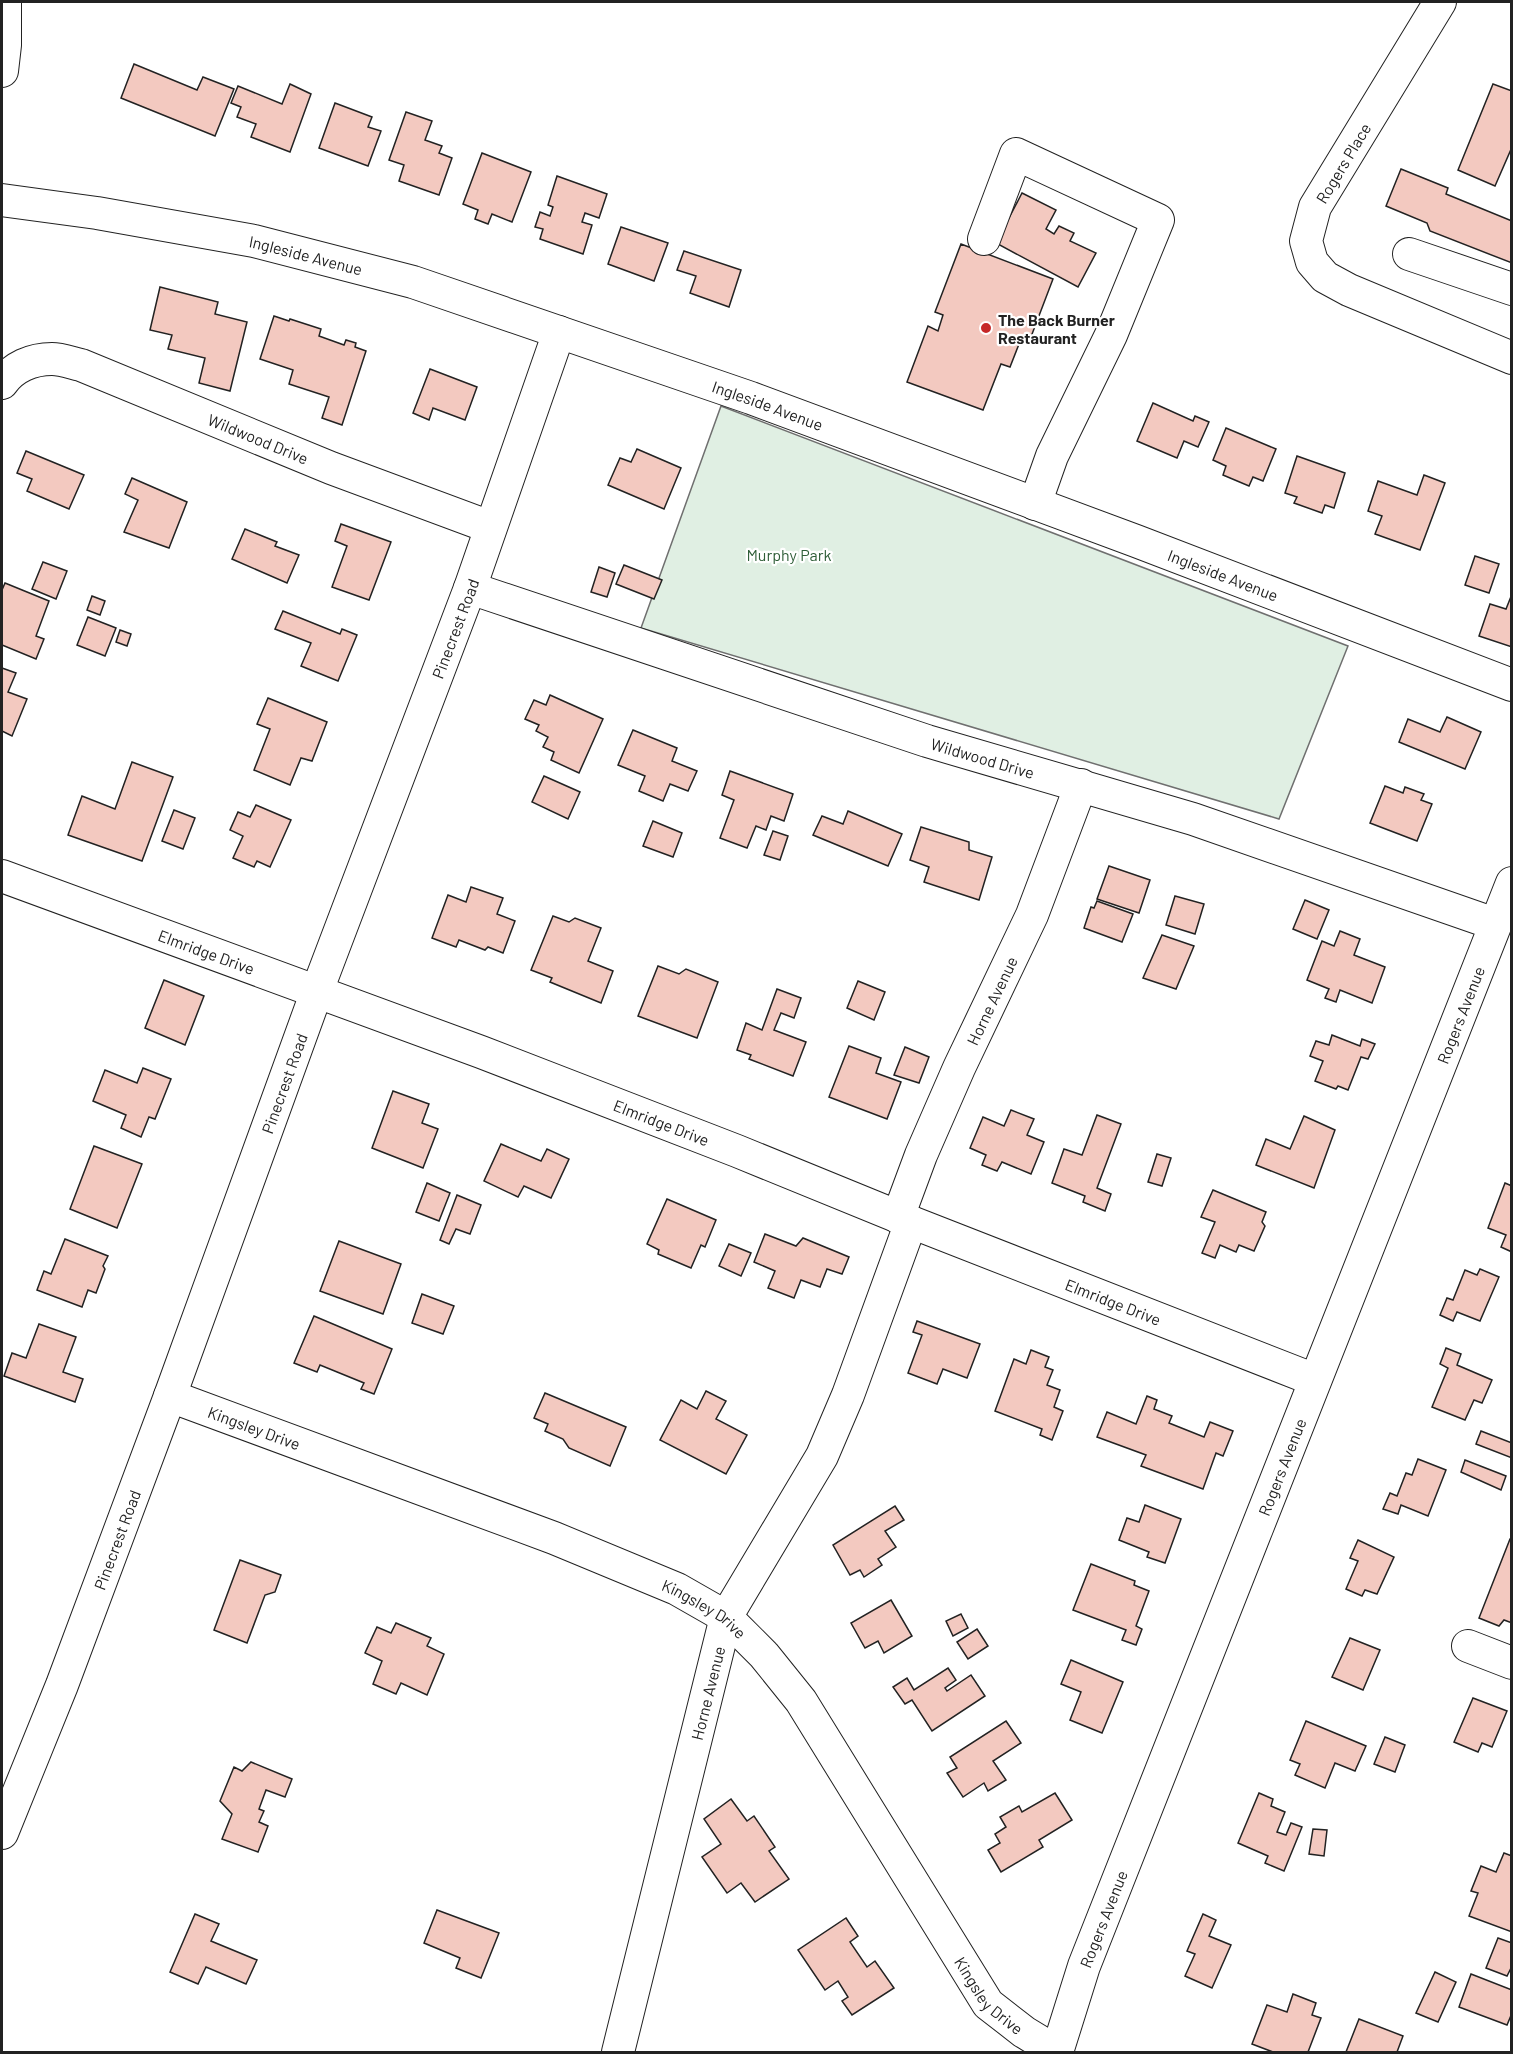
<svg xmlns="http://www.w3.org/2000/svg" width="1513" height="2054" font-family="Barlow,sans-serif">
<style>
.green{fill:#e0efe3;stroke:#6f6f6f;stroke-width:1.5}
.building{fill:#f3c9c0;stroke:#222;stroke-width:1.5}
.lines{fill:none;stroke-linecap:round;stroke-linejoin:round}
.minor-casing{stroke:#222;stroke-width:34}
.minor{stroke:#fff;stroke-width:32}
.poi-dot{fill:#c62828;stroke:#fff;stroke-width:2}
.labels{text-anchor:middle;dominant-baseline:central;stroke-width:4.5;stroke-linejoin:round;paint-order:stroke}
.street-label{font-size:16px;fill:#222;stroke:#fff}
.poi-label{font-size:16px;font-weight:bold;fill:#222;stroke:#fff;text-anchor:start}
.park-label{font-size:16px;fill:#2f5e38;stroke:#fff}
</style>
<rect width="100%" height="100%" fill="#fff"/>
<!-- green -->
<path class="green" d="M 721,406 L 1348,646 L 1279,819 L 641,628 Z"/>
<!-- building -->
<g class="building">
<path d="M 134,64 L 197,90 L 203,77 L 234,89 L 215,136 L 121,98 Z"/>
<path d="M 290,84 L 311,94 L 290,152 L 251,137 L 256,124 L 237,117 L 241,107 L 231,103 L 238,86 L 282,104 Z"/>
<path d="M 1493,84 L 1512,91 L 1512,147 L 1495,186 L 1458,170 Z"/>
<path d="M 335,103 L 372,117 L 368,127 L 381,131 L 368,166 L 319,148 Z"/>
<path d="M 406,112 L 432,121 L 425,140 L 442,146 L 439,153 L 452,158 L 439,195 L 399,181 L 404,165 L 389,160 Z"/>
<path d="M 482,153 L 531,172 L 512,222 L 492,214 L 488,224 L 475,219 L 478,210 L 463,204 Z"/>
<path d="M 1401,169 L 1448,188 L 1446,194 L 1512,221 L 1512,263 L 1430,231 L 1427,223 L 1386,206 Z"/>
<path d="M 557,176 L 607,194 L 599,218 L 585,213 L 582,222 L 592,225 L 583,254 L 540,239 L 543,229 L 535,227 L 540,212 L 550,216 L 553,207 L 548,205 Z"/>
<path d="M 1022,193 L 1056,210 L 1046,229 L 1054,234 L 1059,226 L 1074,233 L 1070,241 L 1096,253 L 1078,287 L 996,243 Z"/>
<path d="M 621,227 L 668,243 L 654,281 L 608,264 Z"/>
<path d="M 961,244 L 1053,279 L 1029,342 L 1021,339 L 1010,367 L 1001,364 L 983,410 L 907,382 L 928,326 L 938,331 L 943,315 L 935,312 Z"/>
<path d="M 684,251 L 741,270 L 729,307 L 690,293 L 696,276 L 677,270 Z"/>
<path d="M 160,287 L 218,302 L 215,314 L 247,322 L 230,391 L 199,383 L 205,358 L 168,349 L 172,335 L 150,330 Z"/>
<path d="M 274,316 L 289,321 L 290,319 L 321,329 L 319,336 L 344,345 L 346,340 L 356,343 L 355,347 L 366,351 L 342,425 L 322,418 L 329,397 L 289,384 L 293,370 L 260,359 Z"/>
<path d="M 430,369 L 477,387 L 465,420 L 433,408 L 429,420 L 413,413 Z"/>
<path d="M 1153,403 L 1193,421 L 1195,416 L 1209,422 L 1198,447 L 1184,441 L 1177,458 L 1137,441 Z"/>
<path d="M 1226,428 L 1276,449 L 1263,481 L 1253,477 L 1249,486 L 1223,475 L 1226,466 L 1213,460 Z"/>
<path d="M 637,449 L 681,468 L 664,509 L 608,485 L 620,458 L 631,462 Z"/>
<path d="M 26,451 L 84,475 L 69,509 L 27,491 L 32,479 L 17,473 Z"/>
<path d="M 1297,456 L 1345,473 L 1334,508 L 1325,505 L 1322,513 L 1294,503 L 1297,497 L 1285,493 Z"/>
<path d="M 1424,475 L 1445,483 L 1420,550 L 1375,534 L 1382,516 L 1368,511 L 1378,481 L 1417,495 Z"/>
<path d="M 132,478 L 187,502 L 169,548 L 124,532 L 138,500 L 125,494 Z"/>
<path d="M 341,524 L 391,542 L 369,600 L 332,587 L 347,546 L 335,541 Z"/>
<path d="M 245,529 L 277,542 L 275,546 L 299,555 L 287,583 L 232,559 Z"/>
<path d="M 1475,556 L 1499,564 L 1489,593 L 1465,585 Z"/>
<path d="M 43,562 L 67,571 L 56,599 L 32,589 Z"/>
<path d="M 624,565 L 662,580 L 654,599 L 616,584 Z"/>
<path d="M 599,567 L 615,573 L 607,597 L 591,592 Z"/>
<path d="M 5,583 L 49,601 L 36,636 L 44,639 L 36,659 L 2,645 L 2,590 Z"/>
<path d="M 1512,594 L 1512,647 L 1479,636 L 1490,604 L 1506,609 Z"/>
<path d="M 92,596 L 105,601 L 100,615 L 87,610 Z"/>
<path d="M 283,611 L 340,634 L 342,629 L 357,635 L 338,681 L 301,666 L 311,643 L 275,629 Z"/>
<path d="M 88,617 L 116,628 L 105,656 L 77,645 Z"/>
<path d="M 120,630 L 131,634 L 127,646 L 116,642 Z"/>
<path d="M 2,668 L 16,673 L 8,692 L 27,699 L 12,736 L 2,731 Z"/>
<path d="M 550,695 L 603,719 L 579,773 L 551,760 L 554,752 L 543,747 L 548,737 L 536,731 L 539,725 L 525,719 L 534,700 L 546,705 Z"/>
<path d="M 268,698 L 327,722 L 312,761 L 301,758 L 290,785 L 254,770 L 270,729 L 257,724 Z"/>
<path d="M 1447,717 L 1481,732 L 1465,769 L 1399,742 L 1408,719 L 1440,732 Z"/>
<path d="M 633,730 L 677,748 L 672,761 L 697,771 L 688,791 L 670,784 L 663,801 L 639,791 L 645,776 L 618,765 Z"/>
<path d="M 132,762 L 173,777 L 142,861 L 68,835 L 82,796 L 115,809 Z"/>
<path d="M 730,771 L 793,794 L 784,821 L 771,816 L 766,830 L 756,826 L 747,848 L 720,838 L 734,800 L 722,795 Z"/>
<path d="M 544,776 L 580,792 L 568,819 L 532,802 Z"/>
<path d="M 1385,786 L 1403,793 L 1405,787 L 1424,794 L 1421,800 L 1432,804 L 1417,841 L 1370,823 Z"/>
<path d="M 256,805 L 291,820 L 270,867 L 257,861 L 254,867 L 233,858 L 243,836 L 230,830 L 238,812 L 250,817 Z"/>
<path d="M 174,810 L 195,818 L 183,849 L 162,841 Z"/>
<path d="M 848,811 L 902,834 L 888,866 L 813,835 L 822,816 L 843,824 Z"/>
<path d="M 653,821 L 682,833 L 673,857 L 643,846 Z"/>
<path d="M 921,827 L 969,842 L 969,850 L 992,857 L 979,900 L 924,882 L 929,867 L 910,860 Z"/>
<path d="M 773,831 L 788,836 L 780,860 L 764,855 Z"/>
<path d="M 1109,866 L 1150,880 L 1139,913 L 1097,899 Z"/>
<path d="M 471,887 L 503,898 L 497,914 L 515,921 L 503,953 L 488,947 L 485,950 L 459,940 L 456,947 L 432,938 L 448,895 L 466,902 Z"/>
<path d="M 1175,896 L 1204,904 L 1195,934 L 1166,925 Z"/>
<path d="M 1305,900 L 1329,910 L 1317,939 L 1293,929 Z"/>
<path d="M 1097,901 L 1133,914 L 1122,942 L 1084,928 L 1091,907 L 1094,908 Z"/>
<path d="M 553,916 L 569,922 L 575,918 L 601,928 L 588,961 L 613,971 L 601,1003 L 550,982 L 552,978 L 531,970 Z"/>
<path d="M 1340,931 L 1360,939 L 1354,955 L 1385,967 L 1372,1003 L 1340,990 L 1336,1002 L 1325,998 L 1329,989 L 1307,980 L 1322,941 L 1334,946 Z"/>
<path d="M 1162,935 L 1194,946 L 1176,989 L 1143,978 Z"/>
<path d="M 658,966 L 679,974 L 686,969 L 718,982 L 697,1038 L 638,1016 Z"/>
<path d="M 164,980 L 204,996 L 185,1045 L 145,1028 Z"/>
<path d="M 858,981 L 885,992 L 874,1020 L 847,1008 Z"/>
<path d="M 777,989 L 801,998 L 794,1018 L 781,1013 L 774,1030 L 806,1042 L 793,1076 L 749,1059 L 751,1055 L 737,1050 L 746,1023 L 762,1030 Z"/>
<path d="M 1332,1035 L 1360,1046 L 1362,1039 L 1375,1044 L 1368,1059 L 1361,1057 L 1348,1090 L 1338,1086 L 1336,1089 L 1315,1081 L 1323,1061 L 1310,1056 L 1316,1041 L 1329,1045 Z"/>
<path d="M 849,1046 L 881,1058 L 876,1073 L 901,1082 L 887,1119 L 829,1097 Z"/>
<path d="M 905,1047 L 929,1057 L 919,1083 L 894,1075 Z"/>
<path d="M 143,1068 L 171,1079 L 155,1119 L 149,1117 L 141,1137 L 121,1128 L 126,1115 L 93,1101 L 105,1070 L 137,1083 Z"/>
<path d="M 393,1091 L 429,1104 L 422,1123 L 438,1129 L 423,1168 L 372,1148 Z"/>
<path d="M 1011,1110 L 1034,1119 L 1027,1135 L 1044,1142 L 1031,1174 L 1002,1162 L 997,1171 L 982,1165 L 986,1155 L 970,1148 L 983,1117 L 1004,1126 Z"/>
<path d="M 1097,1115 L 1121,1124 L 1097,1188 L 1111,1194 L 1105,1211 L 1083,1202 L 1085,1196 L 1052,1183 L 1064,1149 L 1082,1155 Z"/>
<path d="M 1304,1116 L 1335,1130 L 1314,1188 L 1256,1165 L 1266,1139 L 1290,1149 Z"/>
<path d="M 501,1144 L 541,1161 L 547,1149 L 569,1159 L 551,1198 L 524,1186 L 518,1197 L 484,1181 Z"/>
<path d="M 94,1146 L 142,1164 L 117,1228 L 70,1209 Z"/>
<path d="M 1157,1154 L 1171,1158 L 1162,1186 L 1148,1182 Z"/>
<path d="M 427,1183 L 450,1193 L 439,1221 L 416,1212 Z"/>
<path d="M 1505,1183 L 1512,1186 L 1512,1252 L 1501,1247 L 1506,1235 L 1488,1228 Z"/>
<path d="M 1213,1190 L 1266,1212 L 1262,1222 L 1265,1226 L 1254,1251 L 1239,1245 L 1236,1252 L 1220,1245 L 1215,1258 L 1202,1253 L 1215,1222 L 1201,1217 Z"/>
<path d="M 457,1195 L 481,1205 L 470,1234 L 456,1229 L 449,1244 L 440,1240 Z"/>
<path d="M 667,1199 L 716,1220 L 705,1247 L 701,1245 L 691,1268 L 658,1254 L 659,1250 L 647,1244 Z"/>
<path d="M 765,1234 L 796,1246 L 803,1238 L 849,1257 L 842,1274 L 827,1269 L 820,1287 L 801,1280 L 794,1298 L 768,1288 L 775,1271 L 754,1262 Z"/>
<path d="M 65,1239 L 108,1256 L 103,1266 L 105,1269 L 96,1293 L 88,1290 L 82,1307 L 37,1290 L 44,1271 L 51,1274 Z"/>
<path d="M 339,1241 L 401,1264 L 383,1314 L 320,1291 Z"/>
<path d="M 729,1244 L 751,1253 L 741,1276 L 719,1266 Z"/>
<path d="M 1480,1269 L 1499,1277 L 1480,1321 L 1457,1312 L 1453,1321 L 1440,1315 L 1447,1298 L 1453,1300 L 1465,1270 L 1477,1275 Z"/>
<path d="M 422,1294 L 454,1306 L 443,1334 L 412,1323 Z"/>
<path d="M 314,1316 L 392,1349 L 374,1394 L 361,1389 L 364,1383 L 320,1365 L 317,1372 L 294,1363 Z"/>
<path d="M 917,1321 L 980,1344 L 967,1378 L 943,1369 L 937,1384 L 908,1373 L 922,1335 L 913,1332 Z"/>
<path d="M 39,1324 L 76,1337 L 63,1372 L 83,1379 L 75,1402 L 4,1376 L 12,1353 L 26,1358 Z"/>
<path d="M 1446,1348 L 1461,1354 L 1457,1365 L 1492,1380 L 1482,1403 L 1474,1400 L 1465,1420 L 1432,1407 L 1448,1368 L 1440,1364 Z"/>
<path d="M 1031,1350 L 1049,1357 L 1045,1367 L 1053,1370 L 1047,1385 L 1060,1390 L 1054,1407 L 1063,1411 L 1052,1440 L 1040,1435 L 1042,1429 L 995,1411 L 1014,1359 L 1026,1364 Z"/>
<path d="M 706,1391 L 726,1401 L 716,1419 L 747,1435 L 726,1474 L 660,1440 L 681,1400 L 697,1409 Z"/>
<path d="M 545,1393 L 626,1427 L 610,1466 L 569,1448 L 563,1439 L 545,1431 L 548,1424 L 534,1418 Z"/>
<path d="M 1147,1396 L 1157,1400 L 1154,1409 L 1172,1416 L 1169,1423 L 1204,1437 L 1210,1422 L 1233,1431 L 1223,1456 L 1216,1453 L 1203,1489 L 1141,1466 L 1146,1455 L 1097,1437 L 1107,1412 L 1136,1424 Z"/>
<path d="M 1481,1431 L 1512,1443 L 1512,1458 L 1476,1444 Z"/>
<path d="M 1418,1459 L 1446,1470 L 1428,1516 L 1401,1505 L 1398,1514 L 1383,1509 L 1390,1493 L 1397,1496 L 1406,1473 L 1412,1475 Z"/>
<path d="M 1465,1460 L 1506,1476 L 1501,1490 L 1461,1472 Z"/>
<path d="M 1145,1505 L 1181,1519 L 1165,1563 L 1147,1557 L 1149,1552 L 1119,1540 L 1127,1518 L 1139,1522 Z"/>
<path d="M 895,1506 L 904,1520 L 885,1531 L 896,1547 L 878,1559 L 882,1565 L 864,1577 L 860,1570 L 850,1575 L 833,1545 Z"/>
<path d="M 1510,1539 L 1512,1539 L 1512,1623 L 1504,1620 L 1499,1626 L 1479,1618 Z"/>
<path d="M 1358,1540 L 1394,1557 L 1377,1594 L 1365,1590 L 1362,1596 L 1346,1589 L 1358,1561 L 1350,1558 Z"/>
<path d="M 240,1560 L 281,1575 L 275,1592 L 265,1595 L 247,1643 L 214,1630 Z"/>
<path d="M 1091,1564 L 1135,1581 L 1134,1585 L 1149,1591 L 1136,1626 L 1142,1629 L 1136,1645 L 1122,1640 L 1126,1630 L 1073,1610 Z"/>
<path d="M 891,1600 L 912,1636 L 884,1653 L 878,1641 L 865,1648 L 851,1623 Z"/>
<path d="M 961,1614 L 968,1628 L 953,1636 L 946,1621 Z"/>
<path d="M 396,1623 L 431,1638 L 427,1646 L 444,1654 L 427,1695 L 401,1683 L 396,1694 L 373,1684 L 382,1661 L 365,1653 L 377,1627 L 391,1633 Z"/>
<path d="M 977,1629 L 988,1646 L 968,1659 L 957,1642 Z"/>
<path d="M 1350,1638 L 1380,1650 L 1363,1690 L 1332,1677 Z"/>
<path d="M 1071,1660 L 1123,1682 L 1102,1733 L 1070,1720 L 1081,1692 L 1061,1684 Z"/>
<path d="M 948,1668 L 956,1680 L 945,1688 L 947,1691 L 971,1675 L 985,1696 L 932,1731 L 912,1700 L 905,1704 L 893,1687 L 907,1678 L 914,1690 Z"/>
<path d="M 1473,1698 L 1507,1711 L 1492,1747 L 1482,1743 L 1478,1752 L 1454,1742 Z"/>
<path d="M 1006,1721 L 1021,1743 L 993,1761 L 1006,1780 L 988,1791 L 984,1783 L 963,1797 L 947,1773 L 957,1768 L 950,1757 Z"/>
<path d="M 1306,1721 L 1366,1746 L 1355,1771 L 1335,1763 L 1325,1788 L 1295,1775 L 1300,1764 L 1290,1760 Z"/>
<path d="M 1385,1737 L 1405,1745 L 1395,1772 L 1374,1764 Z"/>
<path d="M 251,1762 L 292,1779 L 285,1797 L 266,1790 L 259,1809 L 264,1811 L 259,1822 L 268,1826 L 258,1852 L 222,1839 L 232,1814 L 220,1801 L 234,1767 L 242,1771 Z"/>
<path d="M 1055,1793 L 1072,1820 L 1039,1840 L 1043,1847 L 1001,1872 L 988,1850 L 1000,1843 L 995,1834 L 1006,1827 L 1000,1817 L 1019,1806 L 1022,1812 Z"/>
<path d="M 1259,1793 L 1273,1799 L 1271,1806 L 1285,1812 L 1277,1832 L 1286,1835 L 1291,1823 L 1302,1827 L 1284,1871 L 1265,1863 L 1268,1856 L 1238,1843 Z"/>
<path d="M 731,1799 L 747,1821 L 754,1816 L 775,1847 L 769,1851 L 789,1879 L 755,1902 L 741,1883 L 727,1893 L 702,1857 L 721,1844 L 704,1819 Z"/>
<path d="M 1313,1829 L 1327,1830 L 1324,1856 L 1309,1854 Z"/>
<path d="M 1504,1853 L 1512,1856 L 1512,1932 L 1469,1916 L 1478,1893 L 1471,1891 L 1481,1866 L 1496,1872 Z"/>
<path d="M 437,1910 L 499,1933 L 481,1978 L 456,1968 L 460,1958 L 424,1943 Z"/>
<path d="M 195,1914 L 219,1924 L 211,1941 L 257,1960 L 246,1984 L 206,1967 L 198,1984 L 170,1972 Z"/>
<path d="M 1203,1914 L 1216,1920 L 1209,1936 L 1231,1945 L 1212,1988 L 1185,1976 L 1195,1954 L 1187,1951 Z"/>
<path d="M 846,1918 L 858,1936 L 850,1942 L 867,1967 L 875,1961 L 894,1988 L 852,2015 L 842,2001 L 848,1997 L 838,1981 L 825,1990 L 798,1950 Z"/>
<path d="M 1498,1938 L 1512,1943 L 1512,1966 L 1507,1976 L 1486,1968 Z"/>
<path d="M 1435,1972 L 1456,1982 L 1438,2022 L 1416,2013 Z"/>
<path d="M 1471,1974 L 1512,1990 L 1512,2013 L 1507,2025 L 1459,2007 Z"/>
<path d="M 1293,1994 L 1316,2003 L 1312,2015 L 1321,2018 L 1308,2052 L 1273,2052 L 1252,2044 L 1267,2005 L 1287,2012 Z"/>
<path d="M 1359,2019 L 1403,2036 L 1397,2052 L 1346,2052 Z"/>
</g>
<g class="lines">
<!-- minor casing -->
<g class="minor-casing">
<g id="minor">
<path d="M 1440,2 L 1315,207 L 1306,241 L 1312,262 L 1325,277 L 1349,290 L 1512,358"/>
<path d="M 2,71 L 5,45 L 5,2"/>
<path id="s1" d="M 2,200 L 97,213 L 254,241 L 413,282 L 751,398 L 1136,541 L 1512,685"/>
<path d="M 984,239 L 1016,154 L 1158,220 L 1111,335 L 1052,456 L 1035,504"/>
<path d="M 1409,254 L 1512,289"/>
<path id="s2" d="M 2,383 C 13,367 32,359 52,359 C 61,359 72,363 81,365 L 331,468 L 490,527"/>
<path id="s3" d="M 470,588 L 927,741 L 1193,819 L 1495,924"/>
<path id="s4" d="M 2,876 L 481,1052 L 737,1151 L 911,1222 L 1315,1380"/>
<path id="s5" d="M 898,1217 L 921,1155 L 959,1068 L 1032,915 L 1081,785"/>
<path id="s6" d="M 170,1396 L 554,1538 L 677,1589 L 726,1617 L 764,1655 L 801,1701 L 988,2004 L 1024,2032 L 1057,2052"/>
<path d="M 1468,1646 L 1512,1663"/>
<path id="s7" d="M 2,1833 L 62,1685 L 170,1396 L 317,991 L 470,588 L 559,332"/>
<path id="s8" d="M 618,2052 L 726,1617 L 822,1456 L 848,1395 L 911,1222"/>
<path id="s9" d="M 1057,2052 L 1084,1966 L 1512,883"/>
</g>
</g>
<!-- minor -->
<use href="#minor" class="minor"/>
</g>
<!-- markers -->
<circle class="poi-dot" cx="986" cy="328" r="6"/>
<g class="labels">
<!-- street labels -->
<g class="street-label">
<text transform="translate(1343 163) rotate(-59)">Rogers Place</text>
<text stroke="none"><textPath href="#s1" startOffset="309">Ingleside Avenue</textPath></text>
<text stroke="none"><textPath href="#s1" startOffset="795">Ingleside Avenue</textPath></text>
<text stroke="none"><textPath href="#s2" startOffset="279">Wildwood Drive</textPath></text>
<text stroke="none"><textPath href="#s1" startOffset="1281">Ingleside Avenue</textPath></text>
<text stroke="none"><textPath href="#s7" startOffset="1287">Pinecrest Road</textPath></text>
<text stroke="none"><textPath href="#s3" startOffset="540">Wildwood Drive</textPath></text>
<text stroke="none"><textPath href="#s4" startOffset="218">Elmridge Drive</textPath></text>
<text stroke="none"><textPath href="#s5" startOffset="236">Horne Avenue</textPath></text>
<text stroke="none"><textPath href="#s9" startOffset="1113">Rogers Avenue</textPath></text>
<text stroke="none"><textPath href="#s7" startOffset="801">Pinecrest Road</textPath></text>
<text stroke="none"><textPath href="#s4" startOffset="704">Elmridge Drive</textPath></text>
<text stroke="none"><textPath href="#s4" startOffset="1190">Elmridge Drive</textPath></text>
<text stroke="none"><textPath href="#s6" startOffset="90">Kingsley Drive</textPath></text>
<text stroke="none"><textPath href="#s9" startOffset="627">Rogers Avenue</textPath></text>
<text stroke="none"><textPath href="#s7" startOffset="315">Pinecrest Road</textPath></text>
<text stroke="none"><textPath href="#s6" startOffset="576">Kingsley Drive</textPath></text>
<text stroke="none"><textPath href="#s8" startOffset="370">Horne Avenue</textPath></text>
<text stroke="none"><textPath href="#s9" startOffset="141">Rogers Avenue</textPath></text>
<text stroke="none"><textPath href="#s6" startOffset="1062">Kingsley Drive</textPath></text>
</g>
<!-- poi labels -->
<g class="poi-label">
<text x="998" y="319">The Back Burner<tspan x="998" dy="18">Restaurant</tspan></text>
</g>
<!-- park labels -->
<g class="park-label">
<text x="789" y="554">Murphy Park</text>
</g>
</g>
<!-- border -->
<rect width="1513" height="2054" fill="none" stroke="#222222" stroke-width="6"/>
</svg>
